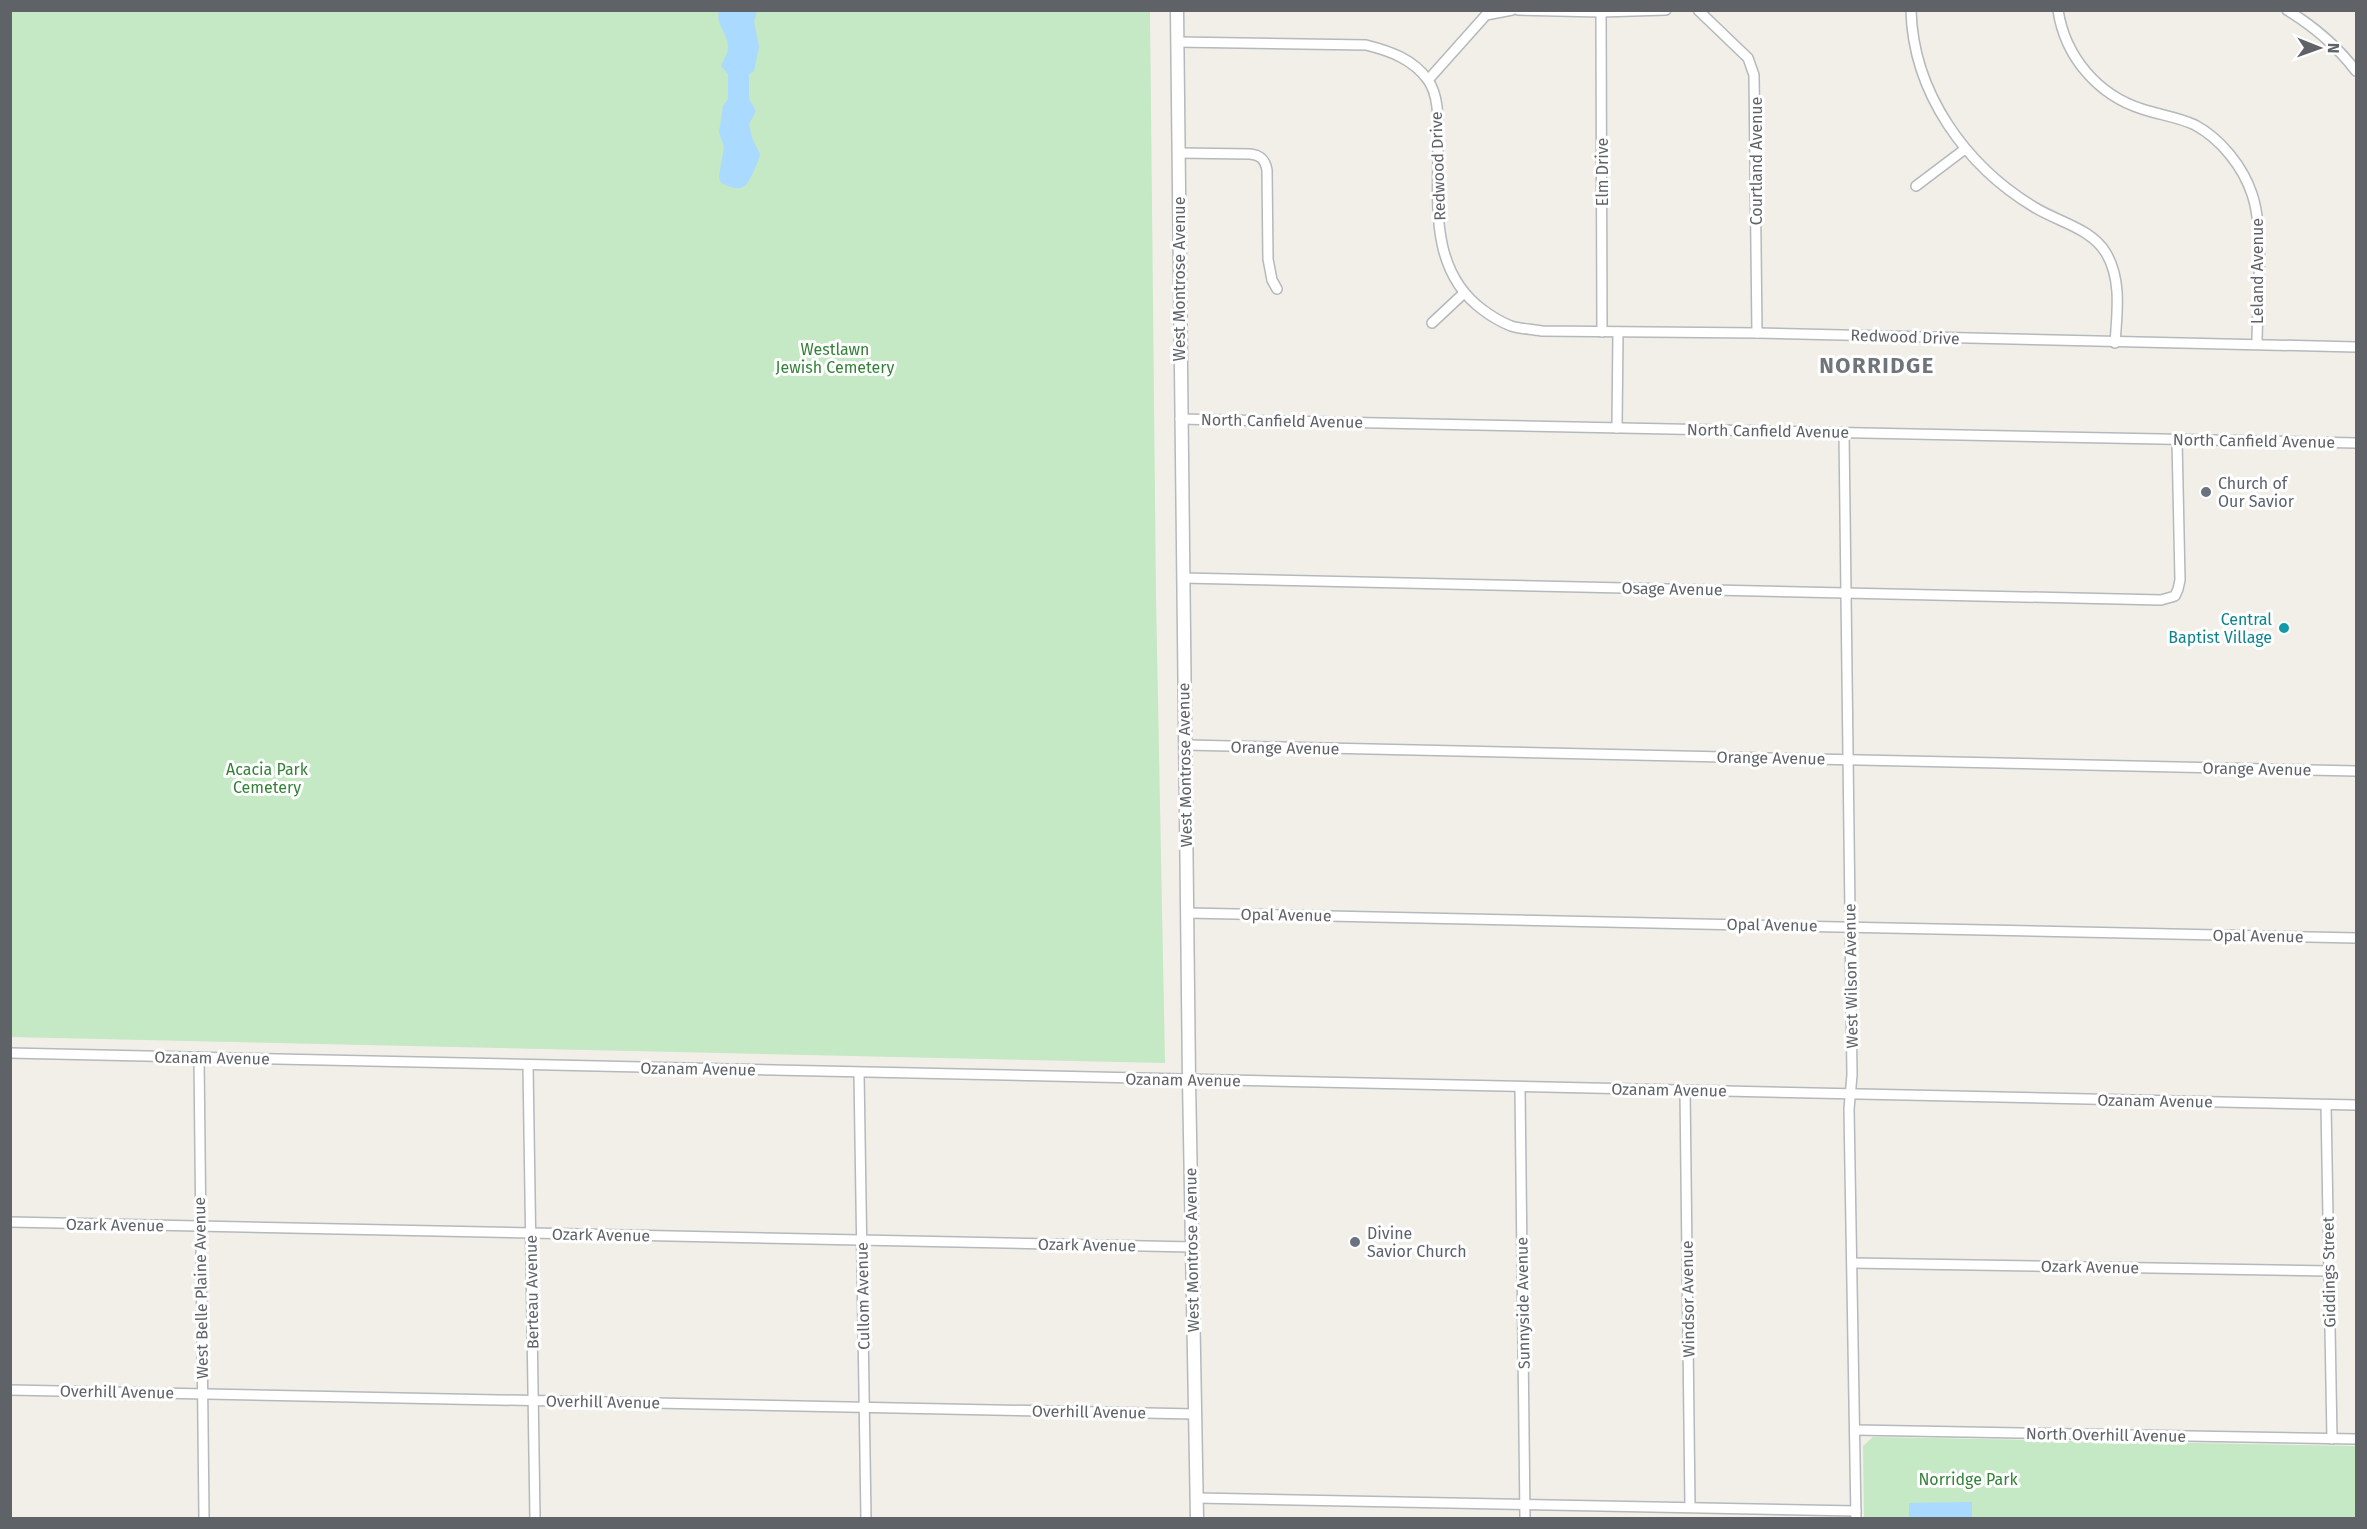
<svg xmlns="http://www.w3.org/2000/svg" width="2367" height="1529" font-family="'Fira Sans',sans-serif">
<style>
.green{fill:#c5e8c5}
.water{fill:#aadaff}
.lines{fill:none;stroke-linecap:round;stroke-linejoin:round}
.minor-casing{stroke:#b5b8bc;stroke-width:12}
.tertiary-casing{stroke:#b5b8bc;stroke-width:15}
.minor{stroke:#fff;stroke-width:9}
.tertiary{stroke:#fff;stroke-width:12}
.worship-dot{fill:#6b7280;stroke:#fff;stroke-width:2}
.culture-dot{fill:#0f9aa8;stroke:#fff;stroke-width:2}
.labels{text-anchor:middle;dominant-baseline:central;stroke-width:6;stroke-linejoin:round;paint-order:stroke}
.street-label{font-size:16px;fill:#5f6368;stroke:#fff}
.park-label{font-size:16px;fill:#348238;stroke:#fff}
.worship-label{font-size:16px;fill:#5b616d;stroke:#fff;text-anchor:start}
.culture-label{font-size:16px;fill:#0d838f;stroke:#fff;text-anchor:end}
.district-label{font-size:22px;font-weight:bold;letter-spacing:1.5px;fill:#70757a;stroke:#fff}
</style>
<rect width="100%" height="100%" fill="#f1efe8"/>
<!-- green -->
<g class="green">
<path d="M 11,11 L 1150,11 L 1156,597 L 1165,1063 L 11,1037 Z"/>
<path d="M 1873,1437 L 2356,1446 L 2356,1518 L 1864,1518 L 1863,1446 Z"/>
</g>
<!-- water -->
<g class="water">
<path d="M 719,11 L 757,11 L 754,21 L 759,47 L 754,71 L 749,74 L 749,99 L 756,111 L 749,124 L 752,138 L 760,154 C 759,160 757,163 755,168 C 747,187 743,194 721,183 L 719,177 L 724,147 L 719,132 L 723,106 L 728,99 L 728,74 L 721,66 C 723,60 728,54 728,48 C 729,34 715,25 719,11 Z"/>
<path d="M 1972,1502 L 1972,1518 L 1909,1518 L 1909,1503 Z"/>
</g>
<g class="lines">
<!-- minor casing -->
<g class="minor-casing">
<g id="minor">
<path d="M 1518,10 L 1601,12 L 1666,10"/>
<path d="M 1698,10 L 1748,58 L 1754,75 L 1757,333"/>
<path d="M 1911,10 C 1913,93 1966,166 2034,207 C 2058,222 2091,228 2106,253 C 2122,280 2117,313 2115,343"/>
<path d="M 2058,10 C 2065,57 2098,95 2142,109 C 2160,115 2178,117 2195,125 C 2221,139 2243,167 2252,194 C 2265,232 2257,302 2257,344"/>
<path d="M 2287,10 C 2315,27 2337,46 2356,71"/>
<path d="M 1601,12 L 1602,332"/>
<path d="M 1177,42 L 1366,45 C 1390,51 1413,59 1428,80 C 1439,96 1438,119 1438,138 C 1439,198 1427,269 1483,310 C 1491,316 1501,322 1511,326 C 1520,329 1532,329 1542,331 L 1757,333 L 2356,347"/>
<path d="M 1428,80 L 1486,15 L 1512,10"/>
<path d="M 1178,153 L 1250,154 C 1260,155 1265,159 1267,170 L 1268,259 L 1272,280 L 1277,289"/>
<path d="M 1916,186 L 1965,149"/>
<path d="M 1432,323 L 1464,293"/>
<path d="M 1180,419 L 2356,443"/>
<path d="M 1617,428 L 1618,332"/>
<path d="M 1844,433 L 1852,1075 L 1849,1109 L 1856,1518"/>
<path d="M 1183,578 L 2161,600 L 2175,596 L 2178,589 L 2180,580 L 2177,440"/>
<path d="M 1186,745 L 2356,771"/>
<path d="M 1187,913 L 2356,938"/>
<path d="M 10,1053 L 2356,1105"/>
<path d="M 199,1057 L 204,1518"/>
<path d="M 528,1065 L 535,1518"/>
<path d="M 859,1073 L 866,1518"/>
<path d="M 1520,1088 L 1525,1518"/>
<path d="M 1685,1090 L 1690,1507"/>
<path d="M 2326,1105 L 2332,1439"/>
<path d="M 10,1222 L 1192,1247"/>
<path d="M 1852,1263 L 2329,1271"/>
<path d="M 10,1390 L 1195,1414"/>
<path d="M 1855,1430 L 2356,1439"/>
<path d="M 1197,1498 L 1856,1511"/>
</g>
</g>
<!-- tertiary casing -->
<g class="tertiary-casing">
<path id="tertiary" d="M 1177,10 L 1189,1080 L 1197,1518"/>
</g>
<!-- minor -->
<use href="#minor" class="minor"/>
<!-- tertiary -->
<use href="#tertiary" class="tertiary"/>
</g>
<!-- markers -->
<g class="worship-dot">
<circle cx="2206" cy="492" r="6"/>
<circle cx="1355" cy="1242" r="6"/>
</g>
<circle class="culture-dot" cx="2284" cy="628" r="6"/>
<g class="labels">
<!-- street labels -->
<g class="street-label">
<text transform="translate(1756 161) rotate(-90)">Courtland Avenue</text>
<text transform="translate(1438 166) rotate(-92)">Redwood Drive</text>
<text transform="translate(1602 172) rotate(-90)">Elm Drive</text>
<text transform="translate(2257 271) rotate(-90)">Leland Avenue</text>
<text transform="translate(1179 279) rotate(-90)">West Montrose Avenue</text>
<text transform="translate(1905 337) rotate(2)">Redwood Drive</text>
<text transform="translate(1282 421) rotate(1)">North Canfield Avenue</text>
<text transform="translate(1768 431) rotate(1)">North Canfield Avenue</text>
<text transform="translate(2254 441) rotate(1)">North Canfield Avenue</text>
<text transform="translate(1672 589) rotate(1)">Osage Avenue</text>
<text transform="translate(1285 748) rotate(1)">Orange Avenue</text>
<text transform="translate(1771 758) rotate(1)">Orange Avenue</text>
<text transform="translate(1185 765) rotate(-91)">West Montrose Avenue</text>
<text transform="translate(2257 769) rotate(1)">Orange Avenue</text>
<text transform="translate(1286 915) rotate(1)">Opal Avenue</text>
<text transform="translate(1772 925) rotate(1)">Opal Avenue</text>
<text transform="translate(2258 936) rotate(1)">Opal Avenue</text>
<text transform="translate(1851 976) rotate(-91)">West Wilson Avenue</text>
<text transform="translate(212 1058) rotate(1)">Ozanam Avenue</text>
<text transform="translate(698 1069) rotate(1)">Ozanam Avenue</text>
<text transform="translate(1183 1080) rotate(1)">Ozanam Avenue</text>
<text transform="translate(1669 1090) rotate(1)">Ozanam Avenue</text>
<text transform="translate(2155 1101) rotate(1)">Ozanam Avenue</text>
<text transform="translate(115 1225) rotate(1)">Ozark Avenue</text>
<text transform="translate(601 1235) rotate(1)">Ozark Avenue</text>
<text transform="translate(1087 1245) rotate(1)">Ozark Avenue</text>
<text transform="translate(1192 1250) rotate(-91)">West Montrose Avenue</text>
<text transform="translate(2090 1267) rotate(1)">Ozark Avenue</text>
<text transform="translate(2329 1272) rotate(-91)">Giddings Street</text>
<text transform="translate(201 1288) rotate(-91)">West Belle Plaine Avenue</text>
<text transform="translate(532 1292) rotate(-91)">Berteau Avenue</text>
<text transform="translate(863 1296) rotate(-91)">Cullom Avenue</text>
<text transform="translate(1688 1299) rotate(-91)">Windsor Avenue</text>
<text transform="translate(1523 1303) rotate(-91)">Sunnyside Avenue</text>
<text transform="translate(117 1392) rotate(1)">Overhill Avenue</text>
<text transform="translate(603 1402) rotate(1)">Overhill Avenue</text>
<text transform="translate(1089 1412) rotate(1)">Overhill Avenue</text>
<text transform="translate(2106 1435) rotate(1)">North Overhill Avenue</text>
</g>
<!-- park labels -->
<g class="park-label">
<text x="835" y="349">Westlawn<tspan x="835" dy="18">Jewish Cemetery</tspan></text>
<text x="267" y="769">Acacia Park<tspan x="267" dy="18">Cemetery</tspan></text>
<text x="1968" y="1479">Norridge Park</text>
</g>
<!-- worship labels -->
<g class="worship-label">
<text x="2218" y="483">Church of<tspan x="2218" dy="18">Our Savior</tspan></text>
<text x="1367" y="1233">Divine<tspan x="1367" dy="18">Savior Church</tspan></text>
</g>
<!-- culture labels -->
<g class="culture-label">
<text x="2272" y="619">Central<tspan x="2272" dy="18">Baptist Village</tspan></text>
</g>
<!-- district labels -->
<g class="district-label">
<text x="1877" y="365">NORRIDGE</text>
</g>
</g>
<!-- border -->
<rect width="2367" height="1529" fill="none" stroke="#5f6368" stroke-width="24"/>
<!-- north arrow -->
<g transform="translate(2319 48) rotate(91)" stroke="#ffffff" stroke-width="4.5" paint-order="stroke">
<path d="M0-4.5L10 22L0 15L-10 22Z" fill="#5f6368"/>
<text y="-9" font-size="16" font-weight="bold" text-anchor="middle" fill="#5f6368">N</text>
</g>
</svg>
